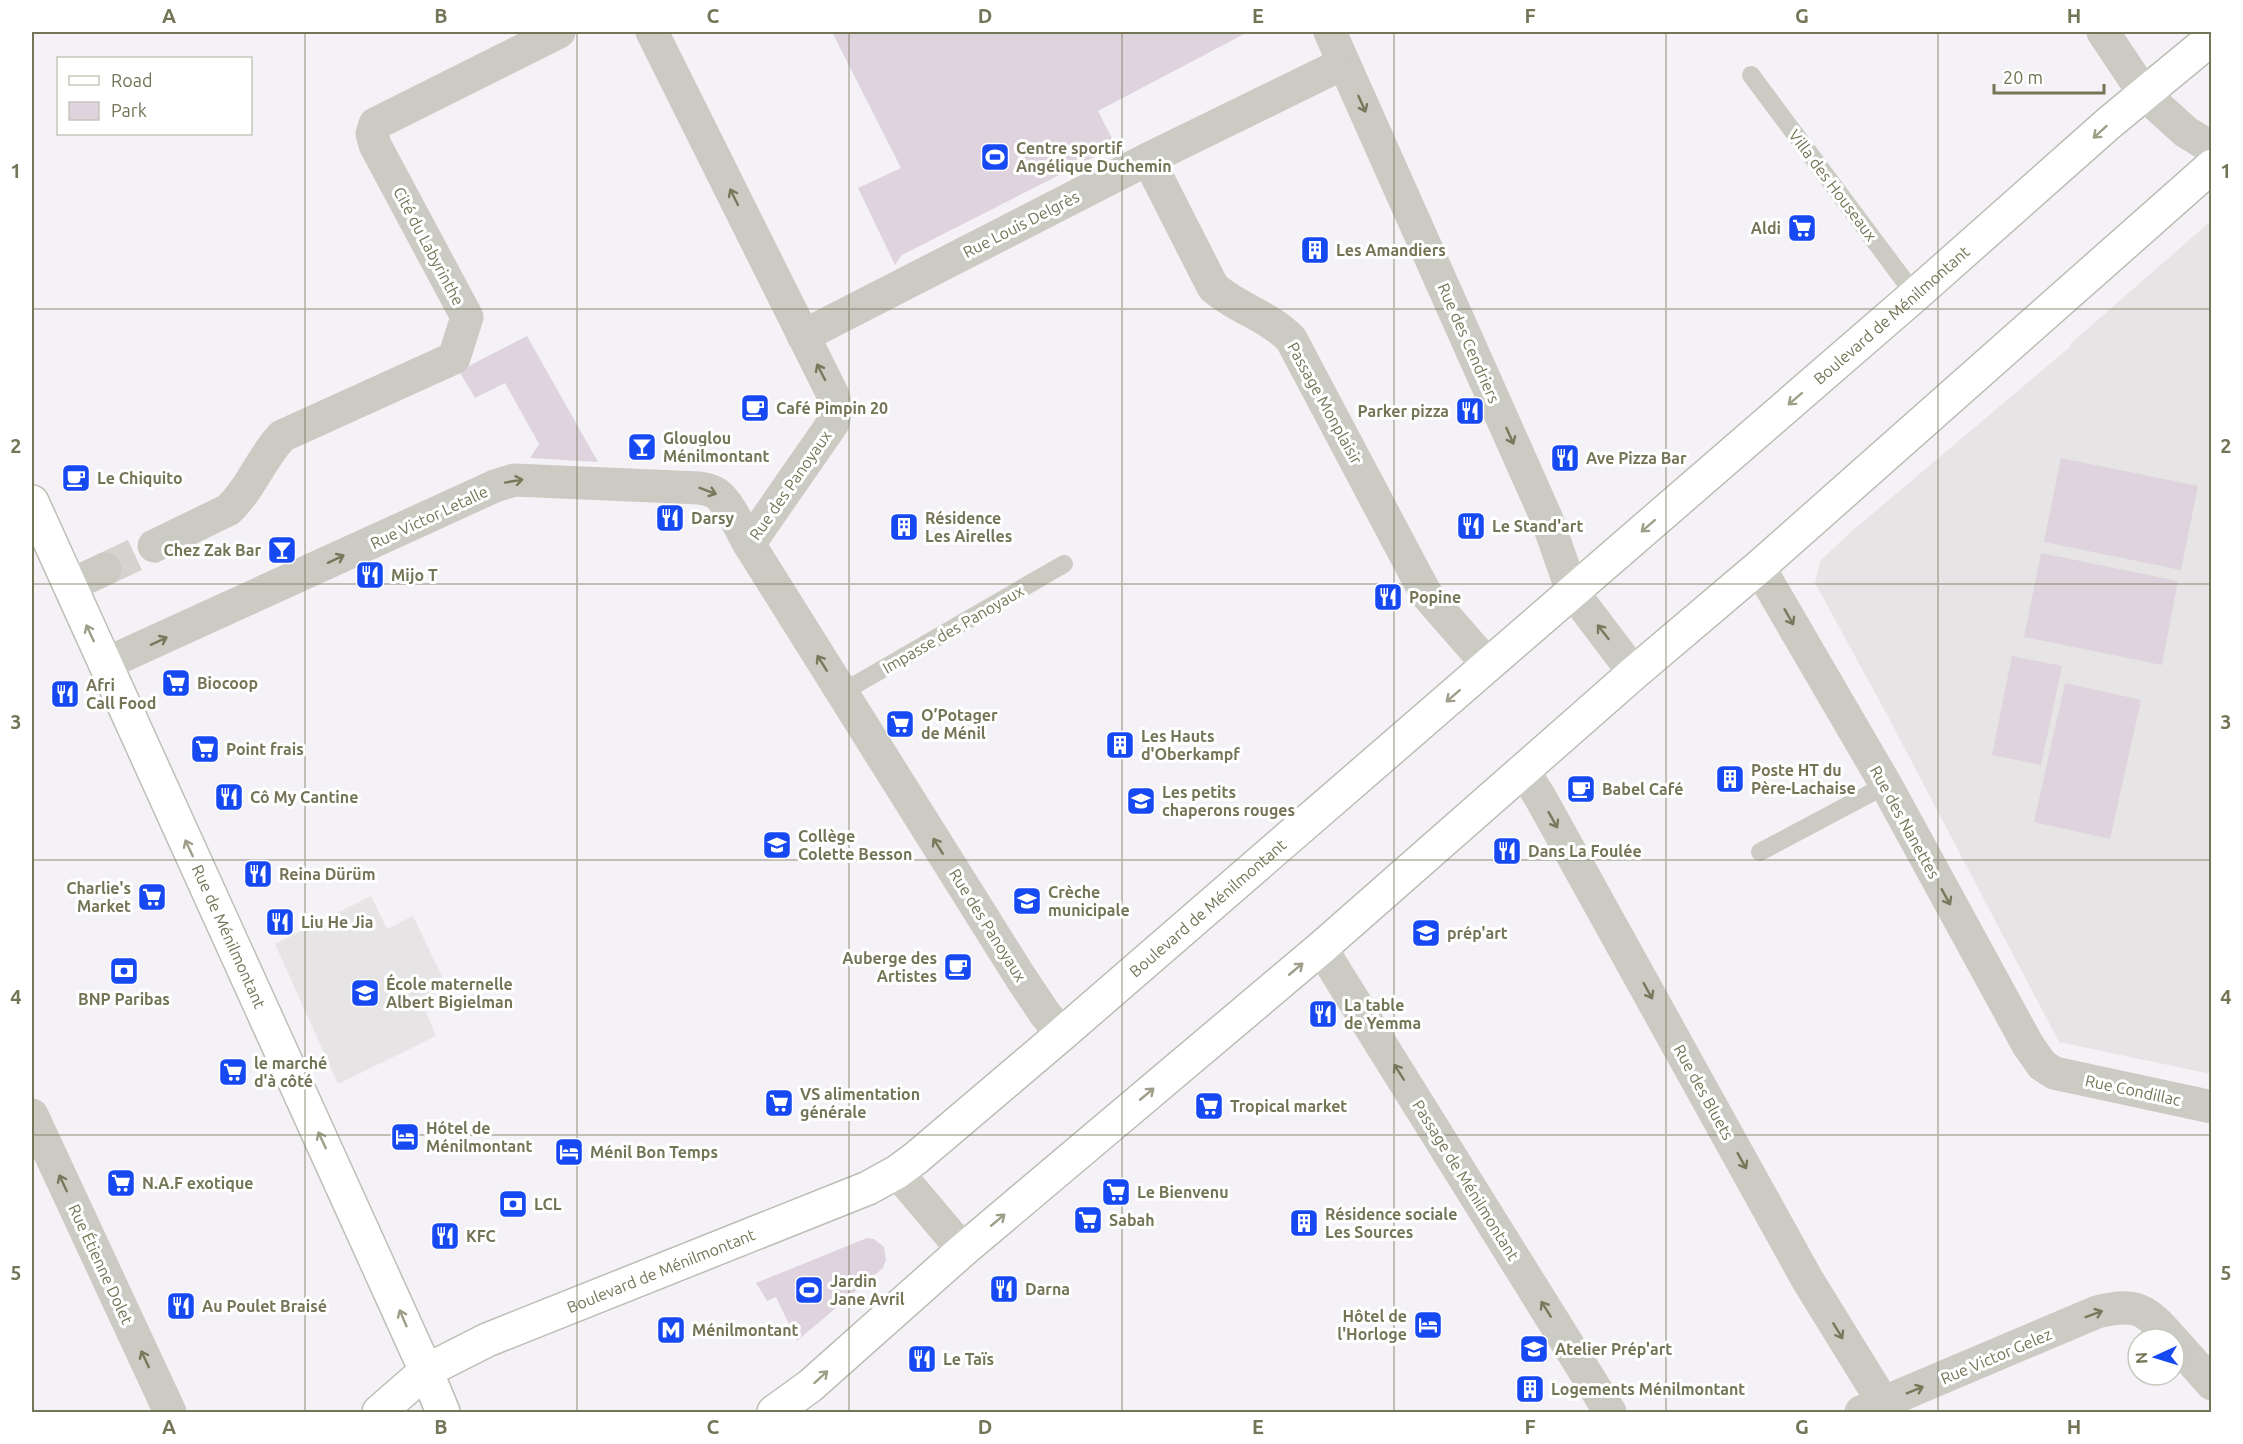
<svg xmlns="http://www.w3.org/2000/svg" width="2243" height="1444" font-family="Ubuntu,sans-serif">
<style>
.built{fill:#e6e4e4}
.green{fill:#dfd3dd}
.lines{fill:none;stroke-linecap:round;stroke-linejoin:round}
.street-tunnel{stroke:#d5d2cf;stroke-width:33;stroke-dasharray:33 16;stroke-linecap:butt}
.secondary-casing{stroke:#bfbfb5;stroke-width:36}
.primary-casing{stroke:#bdbdb4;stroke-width:36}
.lane{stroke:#cbcbc3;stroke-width:18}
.street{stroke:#cbcbc3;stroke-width:33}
.secondary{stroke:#fff;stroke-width:33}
.primary{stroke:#fff;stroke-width:33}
.oneway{stroke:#78785c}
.oneway2{stroke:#9e9e89}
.grid{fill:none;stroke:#747457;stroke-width:1.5;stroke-opacity:0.55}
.labels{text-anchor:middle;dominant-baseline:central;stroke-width:6;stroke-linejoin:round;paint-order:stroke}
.poi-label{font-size:16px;font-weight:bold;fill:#747457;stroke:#fff;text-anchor:start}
.street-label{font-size:16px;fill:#747457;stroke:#fff}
.neatline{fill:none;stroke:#747457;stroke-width:2}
.grid-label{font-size:20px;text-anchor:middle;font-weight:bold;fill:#747457}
</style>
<rect width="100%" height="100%" fill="#f5f2f7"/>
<!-- built -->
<g class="built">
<path d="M 2211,221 L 2211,1074 L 2059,1042 L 1885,711 L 1815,583 L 1820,561 L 1852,531 L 2071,346 L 2070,344 Z"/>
<path d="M 371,896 L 387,929 L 413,916 L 447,987 L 421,1000 L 436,1036 L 338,1084 L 275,944 Z"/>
</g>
<!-- green -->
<g class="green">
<path d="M 832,32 L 1248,32 L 1098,111 L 1116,146 L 902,255 L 895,265 L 858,188 L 901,168 Z"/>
<path d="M 527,336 L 598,462 L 530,458 L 539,444 L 505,383 L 475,398 L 459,371 Z"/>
<path d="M 2061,458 L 2198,486 L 2181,570 L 2044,542 Z"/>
<path d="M 2041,553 L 2178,581 L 2162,665 L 2024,637 Z"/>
<path d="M 2012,656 L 2062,666 L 2041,765 L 1992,755 Z"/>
<path d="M 2065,683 L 2141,700 L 2110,839 L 2034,822 Z"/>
<path d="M 867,1238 L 874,1239 L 884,1247 L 886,1260 L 883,1268 L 797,1341 L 776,1297 L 767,1301 L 756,1283 Z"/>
</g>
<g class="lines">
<!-- street-tunnel -->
<path class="street-tunnel" d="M 105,569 L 154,546"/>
<!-- secondary casing -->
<g class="secondary-casing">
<g id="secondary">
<path id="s1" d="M 32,502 L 426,1371"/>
</g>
</g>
<!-- primary casing -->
<g class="primary-casing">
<g id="primary">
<path d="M 426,1371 L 443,1412"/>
<path id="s2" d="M 379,1412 L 426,1371 L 487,1340 L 868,1188 L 897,1172 L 916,1158 L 1062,1034 L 1915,295 L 2109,123 L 2212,38"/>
<path d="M 774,1412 L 810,1386 L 963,1250 L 1321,948 L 1634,673 L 1759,567 L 2212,166"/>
</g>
</g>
<!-- lane -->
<g class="lane">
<path d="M 1751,75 L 1915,295"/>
<path d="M 841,693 L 1064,564"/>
<path d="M 1760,852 L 1886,785"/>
</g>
<!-- street -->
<g class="street">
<path d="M 652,32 L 833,395 L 836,408 L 833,423 L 749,544 L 1021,978 L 1045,1014 L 1062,1034"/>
<path d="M 1330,32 L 1546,517 L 1572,591 L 1634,673"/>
<path d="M 2103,32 L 2145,95 L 2186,132 L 2212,148"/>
<path d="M 1148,159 L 1213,287 C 1236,308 1269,316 1291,339 L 1426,594 L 1488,665"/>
<path d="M 803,336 L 1148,159 L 1336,67"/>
<path d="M 154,546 L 228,510 C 251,489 261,458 282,436 L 454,358 L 467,317 L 375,145 L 372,134 L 375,124 L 559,32"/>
<path d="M 1759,567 L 1886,785 L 2028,1045 L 2042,1065 L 2054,1073 L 2212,1107"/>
<path d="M 88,577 L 105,569"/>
<path d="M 105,664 L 495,486 L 514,480 L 699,488 C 705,489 712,490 717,494 C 731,505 740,529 749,544"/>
<path d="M 1523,770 L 1540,797 L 1807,1279 L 1889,1412"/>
<path d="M 1321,948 L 1610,1412"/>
<path d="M 32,1115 L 170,1412"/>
<path d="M 897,1172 L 963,1250"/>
<path d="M 2174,1341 L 2212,1384"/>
<path d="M 1861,1412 L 2097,1312 C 2136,1302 2146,1309 2172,1339"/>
</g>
<!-- secondary -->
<use href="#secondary" class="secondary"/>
<!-- primary -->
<use href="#primary" class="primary"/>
</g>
<!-- one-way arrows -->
<defs><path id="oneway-shaft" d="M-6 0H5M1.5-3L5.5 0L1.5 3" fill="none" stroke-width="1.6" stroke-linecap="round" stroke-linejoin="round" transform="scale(1.5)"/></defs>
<g class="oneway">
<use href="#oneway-shaft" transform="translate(1362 104) rotate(66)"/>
<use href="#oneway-shaft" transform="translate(734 197) rotate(-116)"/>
<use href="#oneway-shaft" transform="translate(821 372) rotate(-117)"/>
<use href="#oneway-shaft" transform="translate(1510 436) rotate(66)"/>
<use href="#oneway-shaft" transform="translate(514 481) rotate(-10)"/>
<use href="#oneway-shaft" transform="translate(708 491) rotate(20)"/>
<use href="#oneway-shaft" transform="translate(336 559) rotate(-25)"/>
<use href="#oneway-shaft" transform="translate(1789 617) rotate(60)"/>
<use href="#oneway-shaft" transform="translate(1603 632) rotate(-128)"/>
<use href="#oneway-shaft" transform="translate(159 641) rotate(-25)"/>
<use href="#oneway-shaft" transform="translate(822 663) rotate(-122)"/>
<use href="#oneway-shaft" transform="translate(1553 820) rotate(61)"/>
<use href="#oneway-shaft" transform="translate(938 846) rotate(-122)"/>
<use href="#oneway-shaft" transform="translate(1946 897) rotate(61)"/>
<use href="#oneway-shaft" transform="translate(1648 991) rotate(61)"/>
<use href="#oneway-shaft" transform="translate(1399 1072) rotate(-122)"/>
<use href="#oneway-shaft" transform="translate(1742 1161) rotate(61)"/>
<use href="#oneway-shaft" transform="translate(63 1183) rotate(-115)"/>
<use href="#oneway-shaft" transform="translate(1546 1309) rotate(-122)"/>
<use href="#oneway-shaft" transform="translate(2094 1314) rotate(-20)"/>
<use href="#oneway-shaft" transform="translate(1838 1331) rotate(59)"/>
<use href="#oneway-shaft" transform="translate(145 1359) rotate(-115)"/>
<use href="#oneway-shaft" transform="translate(1915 1390) rotate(-22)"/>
</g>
<g class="oneway2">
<use href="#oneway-shaft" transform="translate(2100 132) rotate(138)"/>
<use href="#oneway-shaft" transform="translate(1795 399) rotate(139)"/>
<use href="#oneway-shaft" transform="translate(1648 526) rotate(139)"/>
<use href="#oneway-shaft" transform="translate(90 633) rotate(-115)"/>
<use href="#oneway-shaft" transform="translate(1453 696) rotate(139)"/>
<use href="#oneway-shaft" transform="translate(189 848) rotate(-115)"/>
<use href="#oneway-shaft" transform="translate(1296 969) rotate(-40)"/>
<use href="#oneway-shaft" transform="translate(1147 1094) rotate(-40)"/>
<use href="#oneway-shaft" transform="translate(322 1140) rotate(-115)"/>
<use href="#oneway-shaft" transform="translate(998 1220) rotate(-40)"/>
<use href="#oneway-shaft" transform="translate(403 1318) rotate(-113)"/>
<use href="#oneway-shaft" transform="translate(821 1377) rotate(-42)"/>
</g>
<!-- grid -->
<path class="grid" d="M 305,32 L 305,1412M 577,32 L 577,1412M 849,32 L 849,1412M 1122,32 L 1122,1412M 1394,32 L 1394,1412M 1666,32 L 1666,1412M 1938,32 L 1938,1412M 32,309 L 2212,309M 32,584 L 2212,584M 32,860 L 2212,860M 32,1135 L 2212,1135"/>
<!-- icons -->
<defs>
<g id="stadium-square" transform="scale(1.5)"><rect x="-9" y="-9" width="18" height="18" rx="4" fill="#1649f2" stroke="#fff"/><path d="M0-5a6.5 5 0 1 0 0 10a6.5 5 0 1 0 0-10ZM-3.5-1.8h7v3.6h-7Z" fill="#fff"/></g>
<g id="supermarket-square" transform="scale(1.5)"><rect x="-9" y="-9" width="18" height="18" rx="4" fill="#1649f2" stroke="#fff"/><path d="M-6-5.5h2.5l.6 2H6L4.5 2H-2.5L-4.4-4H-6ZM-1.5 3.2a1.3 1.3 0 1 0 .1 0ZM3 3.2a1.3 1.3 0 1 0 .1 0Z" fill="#fff"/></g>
<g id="building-square" transform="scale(1.5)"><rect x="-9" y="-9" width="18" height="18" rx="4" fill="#1649f2" stroke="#fff"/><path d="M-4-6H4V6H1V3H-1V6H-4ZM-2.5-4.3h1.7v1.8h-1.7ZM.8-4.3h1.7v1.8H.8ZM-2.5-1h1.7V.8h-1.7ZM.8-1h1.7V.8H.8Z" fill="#fff"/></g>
<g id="cafe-square" transform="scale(1.5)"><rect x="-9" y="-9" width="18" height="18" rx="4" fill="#1649f2" stroke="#fff"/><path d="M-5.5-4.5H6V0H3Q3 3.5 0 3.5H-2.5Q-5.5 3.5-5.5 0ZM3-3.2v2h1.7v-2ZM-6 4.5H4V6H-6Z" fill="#fff"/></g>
<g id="restaurant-square" transform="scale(1.5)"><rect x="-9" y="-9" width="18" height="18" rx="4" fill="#1649f2" stroke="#fff"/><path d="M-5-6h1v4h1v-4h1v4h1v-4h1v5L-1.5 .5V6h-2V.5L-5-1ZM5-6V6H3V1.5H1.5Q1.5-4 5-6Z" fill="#fff"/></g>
<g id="bar-square" transform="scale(1.5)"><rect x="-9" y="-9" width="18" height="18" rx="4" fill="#1649f2" stroke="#fff"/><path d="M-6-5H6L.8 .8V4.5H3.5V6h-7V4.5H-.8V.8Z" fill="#fff"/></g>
<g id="school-square" transform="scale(1.5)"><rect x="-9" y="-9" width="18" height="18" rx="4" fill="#1649f2" stroke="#fff"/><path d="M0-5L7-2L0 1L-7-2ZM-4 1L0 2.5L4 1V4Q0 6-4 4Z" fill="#fff"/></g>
<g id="university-square" transform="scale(1.5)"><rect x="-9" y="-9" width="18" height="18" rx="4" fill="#1649f2" stroke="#fff"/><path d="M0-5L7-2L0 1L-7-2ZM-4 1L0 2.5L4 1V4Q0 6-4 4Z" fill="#fff"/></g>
<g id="bank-square" transform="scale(1.5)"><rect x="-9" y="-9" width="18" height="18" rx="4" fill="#1649f2" stroke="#fff"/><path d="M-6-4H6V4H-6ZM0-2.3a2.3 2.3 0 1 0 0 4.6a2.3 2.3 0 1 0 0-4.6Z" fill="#fff"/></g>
<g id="hotel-square" transform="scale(1.5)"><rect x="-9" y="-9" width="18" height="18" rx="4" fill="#1649f2" stroke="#fff"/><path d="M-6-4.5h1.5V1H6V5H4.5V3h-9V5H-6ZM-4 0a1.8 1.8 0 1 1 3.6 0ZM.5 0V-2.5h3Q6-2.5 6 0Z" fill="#fff"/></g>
<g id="metro-square" transform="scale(1.5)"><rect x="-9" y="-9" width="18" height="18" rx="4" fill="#1649f2" stroke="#fff"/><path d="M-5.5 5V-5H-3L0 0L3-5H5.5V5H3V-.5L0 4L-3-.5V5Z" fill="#fff"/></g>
</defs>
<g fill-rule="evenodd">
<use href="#stadium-square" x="995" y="157"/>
<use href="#supermarket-square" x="1802" y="228"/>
<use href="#building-square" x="1315" y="250"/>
<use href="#cafe-square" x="755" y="408"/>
<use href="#restaurant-square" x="1470" y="411"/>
<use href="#bar-square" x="642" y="447"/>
<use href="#restaurant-square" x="1565" y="458"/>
<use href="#cafe-square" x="76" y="478"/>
<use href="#restaurant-square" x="670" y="518"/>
<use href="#restaurant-square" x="1471" y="526"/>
<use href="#building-square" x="904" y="527"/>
<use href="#bar-square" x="282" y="550"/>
<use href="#restaurant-square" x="370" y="575"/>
<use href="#restaurant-square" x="1388" y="597"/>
<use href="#supermarket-square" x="176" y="683"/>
<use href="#restaurant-square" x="65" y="694"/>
<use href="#supermarket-square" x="900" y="724"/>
<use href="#building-square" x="1120" y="745"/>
<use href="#supermarket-square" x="205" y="749"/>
<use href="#building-square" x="1730" y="779"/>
<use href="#cafe-square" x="1581" y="789"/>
<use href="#restaurant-square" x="229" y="797"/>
<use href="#school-square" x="1141" y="801"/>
<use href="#school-square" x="777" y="845"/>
<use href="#restaurant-square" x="1507" y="851"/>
<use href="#restaurant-square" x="258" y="874"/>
<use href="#supermarket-square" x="152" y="897"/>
<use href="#school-square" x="1027" y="901"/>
<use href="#restaurant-square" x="280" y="922"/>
<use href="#university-square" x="1426" y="933"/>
<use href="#cafe-square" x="958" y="967"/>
<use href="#bank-square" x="124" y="971"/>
<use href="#school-square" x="365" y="993"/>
<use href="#restaurant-square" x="1323" y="1014"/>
<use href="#supermarket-square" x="233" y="1072"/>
<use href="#supermarket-square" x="779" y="1103"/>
<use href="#supermarket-square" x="1209" y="1106"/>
<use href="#hotel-square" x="405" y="1137"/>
<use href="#hotel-square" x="569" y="1152"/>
<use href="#supermarket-square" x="121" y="1183"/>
<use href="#supermarket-square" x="1116" y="1192"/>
<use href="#bank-square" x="513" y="1204"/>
<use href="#supermarket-square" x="1088" y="1220"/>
<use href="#building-square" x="1304" y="1223"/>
<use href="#restaurant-square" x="445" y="1236"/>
<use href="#restaurant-square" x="1004" y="1289"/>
<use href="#stadium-square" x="809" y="1290"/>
<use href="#restaurant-square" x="181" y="1306"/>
<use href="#hotel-square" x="1428" y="1325"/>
<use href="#metro-square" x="671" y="1330"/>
<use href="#university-square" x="1534" y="1349"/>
<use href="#restaurant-square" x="922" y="1359"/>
<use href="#building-square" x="1530" y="1389"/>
</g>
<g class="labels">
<!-- poi labels -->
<g class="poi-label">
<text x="1016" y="148">Centre sportif<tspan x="1016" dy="18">Angélique Duchemin</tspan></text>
<text x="1781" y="228" text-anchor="end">Aldi</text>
<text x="1336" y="250">Les Amandiers</text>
<text x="776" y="408">Café Pimpin 20</text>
<text x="1449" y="411" text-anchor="end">Parker pizza</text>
<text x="663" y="438">Glouglou<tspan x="663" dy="18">Ménilmontant</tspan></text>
<text x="1586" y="458">Ave Pizza Bar</text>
<text x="97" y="478">Le Chiquito</text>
<text x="691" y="518">Darsy</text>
<text x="925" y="518">Résidence<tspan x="925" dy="18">Les Airelles</tspan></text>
<text x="1492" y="526">Le Stand'art</text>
<text x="261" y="550" text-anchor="end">Chez Zak Bar</text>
<text x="391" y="575">Mijo T</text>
<text x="1409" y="597">Popine</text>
<text x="197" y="683">Biocoop</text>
<text x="86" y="685">Afri<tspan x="86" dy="18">Call Food</tspan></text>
<text x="921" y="715">O’Potager<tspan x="921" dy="18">de Ménil</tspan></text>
<text x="1141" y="736">Les Hauts<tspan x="1141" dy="18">d'Oberkampf</tspan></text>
<text x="226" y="749">Point frais</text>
<text x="1751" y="770">Poste HT du<tspan x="1751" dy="18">Père-Lachaise</tspan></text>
<text x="1602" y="789">Babel Café</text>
<text x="1162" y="792">Les petits<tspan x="1162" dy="18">chaperons rouges</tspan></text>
<text x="250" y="797">Cô My Cantine</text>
<text x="798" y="836">Collège<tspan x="798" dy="18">Colette Besson</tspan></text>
<text x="1528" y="851">Dans La Foulée</text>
<text x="279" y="874">Reina Dürüm</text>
<text x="131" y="888" text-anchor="end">Charlie's<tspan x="131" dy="18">Market</tspan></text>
<text x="1048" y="892">Crèche<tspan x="1048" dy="18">municipale</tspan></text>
<text x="301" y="922">Liu He Jia</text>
<text x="1447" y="933">prép'art</text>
<text x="937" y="958" text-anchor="end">Auberge des<tspan x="937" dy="18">Artistes</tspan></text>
<text x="386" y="984">École maternelle<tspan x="386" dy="18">Albert Bigielman</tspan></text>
<text x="124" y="999" text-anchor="middle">BNP Paribas</text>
<text x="1344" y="1005">La table<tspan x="1344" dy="18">de Yemma</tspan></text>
<text x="254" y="1063">le marché<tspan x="254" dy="18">d'à côté</tspan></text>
<text x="800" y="1094">VS alimentation<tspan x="800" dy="18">générale</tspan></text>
<text x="1230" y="1106">Tropical market</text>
<text x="426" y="1128">Hótel de<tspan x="426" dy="18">Ménilmontant</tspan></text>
<text x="590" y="1152">Ménil Bon Temps</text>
<text x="142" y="1183">N.A.F exotique</text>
<text x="1137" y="1192">Le Bienvenu</text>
<text x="534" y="1204">LCL</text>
<text x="1325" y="1214">Résidence sociale<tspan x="1325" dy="18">Les Sources</tspan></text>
<text x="1109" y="1220">Sabah</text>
<text x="466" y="1236">KFC</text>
<text x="830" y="1281">Jardin<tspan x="830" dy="18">Jane Avril</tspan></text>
<text x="1025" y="1289">Darna</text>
<text x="202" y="1306">Au Poulet Braisé</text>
<text x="1407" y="1316" text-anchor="end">Hôtel de<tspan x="1407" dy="18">l'Horloge</tspan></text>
<text x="692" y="1330">Ménilmontant</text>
<text x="1555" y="1349">Atelier Prép'art</text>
<text x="943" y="1359">Le Taïs</text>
<text x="1551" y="1389">Logements Ménilmontant</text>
</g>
<!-- street labels -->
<g class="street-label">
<text transform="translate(1833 185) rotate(53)">Villa des Houseaux</text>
<text transform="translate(1021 224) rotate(-27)">Rue Louis Delgrès</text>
<text transform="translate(429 246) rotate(62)">Cité du Labyrinthe</text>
<text stroke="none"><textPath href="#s2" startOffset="1887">Boulevard de Ménilmontant</textPath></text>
<text transform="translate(1469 343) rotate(66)">Rue des Cendriers</text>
<text transform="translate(1325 403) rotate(61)">Passage Monplaisir</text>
<text transform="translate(790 485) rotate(-55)">Rue des Panoyaux</text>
<text transform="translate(429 517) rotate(-25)">Rue Victor Letalle</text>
<text transform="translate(953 629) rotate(-30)">Impasse des Panoyaux</text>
<text transform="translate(1905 822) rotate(61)">Rue des Nanettes</text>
<text stroke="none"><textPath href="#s2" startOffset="982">Boulevard de Ménilmontant</textPath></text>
<text transform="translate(988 925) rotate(58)">Rue des Panoyaux</text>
<text stroke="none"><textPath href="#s1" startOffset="477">Rue de Ménilmontant</textPath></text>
<text transform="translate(2133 1090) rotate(12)">Rue Condillac</text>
<text transform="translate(1704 1092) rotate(61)">Rue des Bluets</text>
<text transform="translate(1466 1180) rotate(58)">Passage de Ménilmontant</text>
<text transform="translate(101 1264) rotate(65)">Rue Étienne Dolet</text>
<text stroke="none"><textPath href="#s2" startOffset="318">Boulevard de Ménilmontant</textPath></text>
<text transform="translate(1996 1356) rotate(-23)">Rue Victor Gelez</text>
</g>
</g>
<!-- border -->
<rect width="2243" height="1444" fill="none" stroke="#ffffff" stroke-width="66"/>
<!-- legend -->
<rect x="57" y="57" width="195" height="78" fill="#ffffff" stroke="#c7c7bc" stroke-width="1.5"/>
<rect x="69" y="76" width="30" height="9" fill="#ffffff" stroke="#c7c7bc" stroke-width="1.5"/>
<text x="111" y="87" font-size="18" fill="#747457">Road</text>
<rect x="69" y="102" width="30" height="18" fill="#dfd3dd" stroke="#c7c7bc" stroke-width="1.5"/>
<text x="111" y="117" font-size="18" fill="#747457">Park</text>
<!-- north arrow -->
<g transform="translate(2156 1357) rotate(266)"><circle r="28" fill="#ffffff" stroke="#c7c7bc" stroke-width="1.5"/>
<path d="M0-4.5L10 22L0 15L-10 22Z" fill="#1649f2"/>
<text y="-9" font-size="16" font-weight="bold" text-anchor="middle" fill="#747457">N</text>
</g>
<!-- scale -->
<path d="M1994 84v9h110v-9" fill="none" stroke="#747457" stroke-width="3"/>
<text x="2003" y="84" font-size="18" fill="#747457" stroke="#ffffff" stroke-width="4.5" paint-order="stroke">20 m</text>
<rect x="33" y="33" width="2177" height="1378" class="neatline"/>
<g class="grid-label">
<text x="169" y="23">A</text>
<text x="441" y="23">B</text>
<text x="713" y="23">C</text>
<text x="985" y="23">D</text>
<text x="1258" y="23">E</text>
<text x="1530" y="23">F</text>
<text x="1802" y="23">G</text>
<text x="2074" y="23">H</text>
<text x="16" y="178">1</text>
<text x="2226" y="178">1</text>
<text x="16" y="453">2</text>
<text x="2226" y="453">2</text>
<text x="16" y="729">3</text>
<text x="2226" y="729">3</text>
<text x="16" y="1004">4</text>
<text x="2226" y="1004">4</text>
<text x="16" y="1280">5</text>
<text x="2226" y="1280">5</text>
<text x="169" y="1434">A</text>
<text x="441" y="1434">B</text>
<text x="713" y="1434">C</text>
<text x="985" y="1434">D</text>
<text x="1258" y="1434">E</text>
<text x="1530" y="1434">F</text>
<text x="1802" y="1434">G</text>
<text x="2074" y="1434">H</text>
</g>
</svg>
